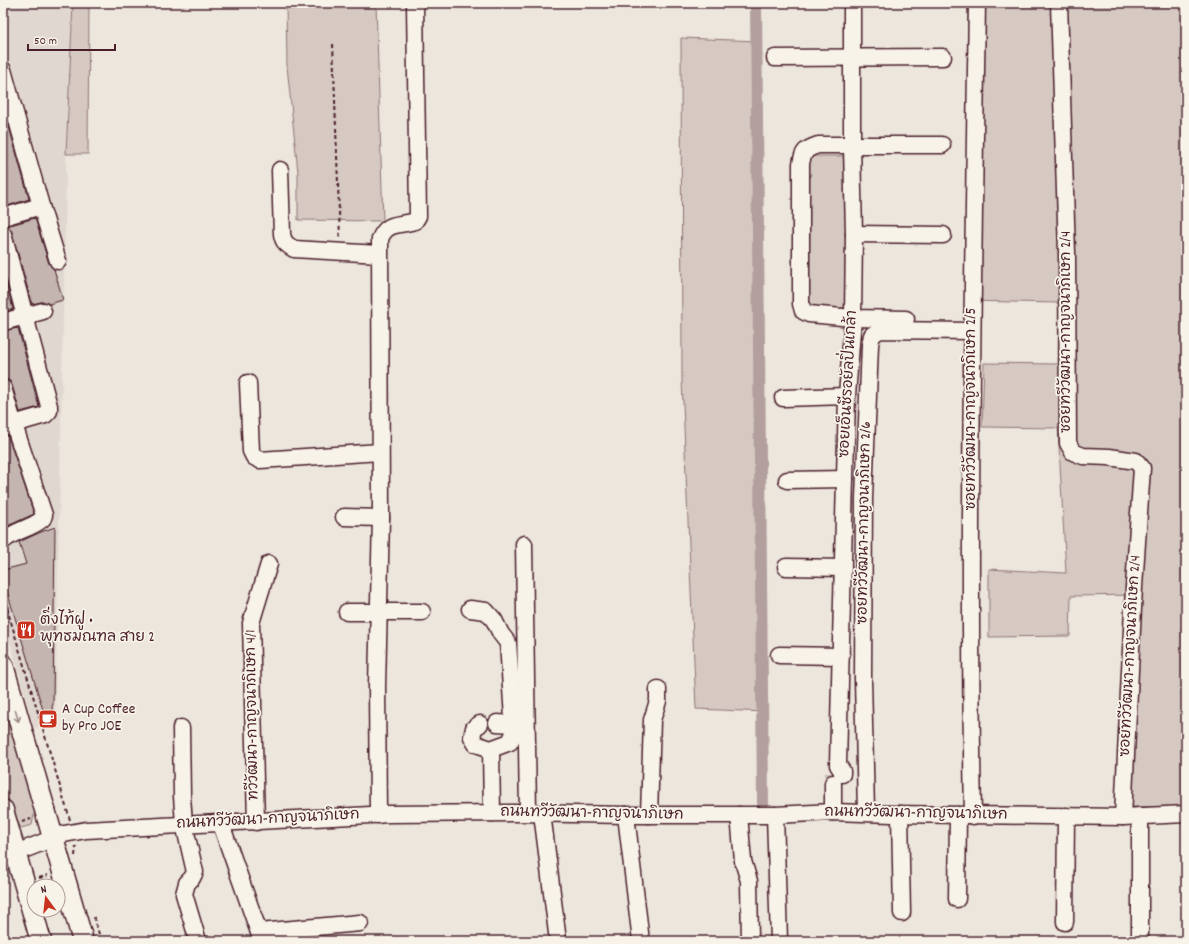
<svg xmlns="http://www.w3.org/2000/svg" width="1189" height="944" font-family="Dekko,'Playpen Sans Thai',sans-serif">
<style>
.built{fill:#e0d7d0}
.green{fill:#d5c9c2;stroke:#907476}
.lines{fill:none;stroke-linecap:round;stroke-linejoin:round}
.canal{stroke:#b39f9d;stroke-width:12}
.building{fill:#c4b5b0;stroke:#4a1f2b}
.minor-tunnel{stroke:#ccbeb9;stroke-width:16;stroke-dasharray:16 8;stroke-linecap:butt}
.minor-casing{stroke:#4a1f2b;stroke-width:19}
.major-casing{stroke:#4a1f2b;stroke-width:23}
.path{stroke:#4a1f2b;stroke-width:2;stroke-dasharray:4 3;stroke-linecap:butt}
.minor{stroke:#f7f3e8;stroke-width:16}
.major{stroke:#f7f3e8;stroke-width:20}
.oneway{stroke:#a0898a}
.labels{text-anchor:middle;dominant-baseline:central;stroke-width:3.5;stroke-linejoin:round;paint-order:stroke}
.street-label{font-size:15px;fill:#4a1f2b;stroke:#f7f3e8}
.poi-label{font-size:15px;fill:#4a1f2b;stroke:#f7f3e8;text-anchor:start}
</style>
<rect width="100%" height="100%" fill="#ece6dd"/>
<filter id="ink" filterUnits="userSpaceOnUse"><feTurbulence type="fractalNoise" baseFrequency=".025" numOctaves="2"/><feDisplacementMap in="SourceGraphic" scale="8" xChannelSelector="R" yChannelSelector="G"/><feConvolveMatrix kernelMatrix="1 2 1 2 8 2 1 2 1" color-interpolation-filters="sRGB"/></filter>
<g filter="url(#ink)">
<!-- built -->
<path class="built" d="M 3,3 L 73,3 L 67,121 L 55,722 L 34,728 L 3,616 Z"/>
<!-- green -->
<g class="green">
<path d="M 73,3 L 89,3 L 88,154 L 66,154 Z"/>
<path d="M 286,3 L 376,3 L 383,221 L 298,220 L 298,172 L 287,66 Z"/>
<path d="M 968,3 L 1186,3 L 1186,806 L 1130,807 L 1139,595 L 1071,596 L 1070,636 L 989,637 L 989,569 L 1066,573 L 1058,428 L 982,427 L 984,363 L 1058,364 L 1059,303 L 968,301 Z"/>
<path d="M 681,38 L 758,41 L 766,712 L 696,709 L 682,380 Z"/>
<path d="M 808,156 L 847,156 L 847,308 L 808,309 Z"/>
<path d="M 3,697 L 35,809 L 32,825 L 21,828 L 13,815 L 3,780 Z"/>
</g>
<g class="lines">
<!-- canal -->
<path class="canal" d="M 756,3 L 763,804"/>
</g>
<!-- building -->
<g class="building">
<path d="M 3,105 L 29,199 L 4,207 L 3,205 Z"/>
<path d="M 35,218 L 49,264 L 54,269 L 63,300 L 49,304 L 46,302 L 41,302 L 32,304 L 12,232 L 7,226 Z"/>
<path d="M 3,271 L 13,309 L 3,312 Z"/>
<path d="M 18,328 L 39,407 L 20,412 L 12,385 L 10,381 L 6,379 L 3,370 L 3,331 Z"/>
<path d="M 3,436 L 8,436 L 34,514 L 3,528 Z"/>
<path d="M 55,527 L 53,705 L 52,706 L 53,720 L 43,723 L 39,711 L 43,710 L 3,578 L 3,570 L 26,564 L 19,542 L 41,532 Z"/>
</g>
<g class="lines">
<!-- minor-tunnel -->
<path class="minor-tunnel" d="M 833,783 L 833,773"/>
<!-- minor casing -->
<g class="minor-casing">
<g id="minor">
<path d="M 1059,3 L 1067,253 L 1068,443 L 1073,452 L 1083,456 L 1109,457 L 1136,461 L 1142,468 L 1134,587 L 1123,817"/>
<path d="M 775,58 L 943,57"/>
<path d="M 3,70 L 41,206 L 58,261"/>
<path d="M 280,170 L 282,234 C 283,242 287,245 294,249 L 379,254"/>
<path d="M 3,217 L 41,206"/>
<path d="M 3,234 L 49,406 L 49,411 L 45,415 L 3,427"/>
<path d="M 854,234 L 943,235"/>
<path d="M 906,319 L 853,318 L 809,314 L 803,311 L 801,304 L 801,164 C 803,151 806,149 818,145 L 942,145"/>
<path d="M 3,322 L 43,311"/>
<path d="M 248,383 L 251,451 L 254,457 L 260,460 L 380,452"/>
<path d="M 3,388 L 14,425 L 44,515 C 43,518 44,518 41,520 C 30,529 15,530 3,541"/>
<path d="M 783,398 L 847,396"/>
<path d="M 787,480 L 845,479"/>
<path d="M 344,517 L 381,518"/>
<path d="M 524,544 L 528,813"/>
<path d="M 786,567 L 843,568"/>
<path d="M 470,609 L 486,611 L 494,620 L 501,634 L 508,643 L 514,733 L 510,742 L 491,749 L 476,744 L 472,737 L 474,728 L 480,724"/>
<path d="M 347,612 L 422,612"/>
<path d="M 779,655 L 841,656"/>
<path d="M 497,723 L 513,724"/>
<path d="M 181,728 L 182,796 L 184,824 L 195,872 L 192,878 L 187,883 L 184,894 L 198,941"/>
<path d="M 491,749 L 492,813"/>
<path d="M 842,774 L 842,771 L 838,765 L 847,396 L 853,318 L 854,234 L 852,146 L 852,3"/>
<path d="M 833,783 L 833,812"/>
<path d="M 866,812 L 863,679 L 864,498 L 870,345 L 872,335 L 880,330 L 972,331"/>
<path d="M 542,813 L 558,941"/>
<path d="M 900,814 L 902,913"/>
<path d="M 378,815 L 377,686 L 381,518 L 380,239 C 387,221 400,226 415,221 L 418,216 L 415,3"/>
<path d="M 626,815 L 641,941"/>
<path d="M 649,815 L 652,720 L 658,701 L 658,689"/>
<path d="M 739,815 L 743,861 L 749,881 L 750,941"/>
<path d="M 775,815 L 779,940"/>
<path d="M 973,816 C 968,545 973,274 977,3"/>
<path d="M 1140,816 L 1140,941"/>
<path d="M 256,822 L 251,623 L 269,564"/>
<path d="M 221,824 L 262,941"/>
<path d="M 3,858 L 64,834 L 86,830 L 389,814 L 518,813 L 626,815 L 775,815 L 833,812 L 892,814 L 1123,817 L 1186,814"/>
<path d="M 957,899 L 958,815"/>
<path d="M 1065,922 L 1066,816"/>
<path d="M 259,932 L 360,923"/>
</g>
</g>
<!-- major casing -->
<g class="major-casing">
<g id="major">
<path d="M 3,665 L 83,941"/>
<path d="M 3,810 L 41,941"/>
</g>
</g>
<!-- path -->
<g class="path">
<path d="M 333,44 L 340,239"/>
<path d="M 3,595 L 70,820"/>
<path d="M 22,822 L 31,819"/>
<path d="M 75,856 L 76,846"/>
<path d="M 39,878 L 48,875"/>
<path d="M 94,917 L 101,941"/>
</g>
<!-- minor -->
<use href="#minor" class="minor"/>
<!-- major -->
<use href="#major" class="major"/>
</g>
<!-- one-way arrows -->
<defs><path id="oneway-shaft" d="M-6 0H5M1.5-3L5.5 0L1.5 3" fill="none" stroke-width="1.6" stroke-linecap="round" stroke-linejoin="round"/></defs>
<use class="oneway" href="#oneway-shaft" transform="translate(17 716) rotate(74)"/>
</g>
<!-- icons -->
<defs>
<g id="restaurant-square" transform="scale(1)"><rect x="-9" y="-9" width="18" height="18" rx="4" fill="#c8321e" stroke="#f7f3e8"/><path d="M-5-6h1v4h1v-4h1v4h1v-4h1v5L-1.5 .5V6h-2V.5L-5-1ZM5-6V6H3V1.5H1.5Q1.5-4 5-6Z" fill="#fff"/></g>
<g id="cafe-square" transform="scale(1)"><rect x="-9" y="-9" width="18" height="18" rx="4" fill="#c8321e" stroke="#f7f3e8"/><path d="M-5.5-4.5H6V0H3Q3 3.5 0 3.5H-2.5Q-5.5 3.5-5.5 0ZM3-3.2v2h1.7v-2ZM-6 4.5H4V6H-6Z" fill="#fff"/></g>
</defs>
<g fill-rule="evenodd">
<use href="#restaurant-square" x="26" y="630"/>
<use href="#cafe-square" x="48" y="719"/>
</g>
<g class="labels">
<!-- street labels -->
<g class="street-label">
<text transform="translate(1067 332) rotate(-90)">ซอยทวีวัฒนา-กาญจนาภิเษก 2/4</text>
<text transform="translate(849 384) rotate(-87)">ซอยเอ็นซีรอยัลปิ่นเกล้า</text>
<text transform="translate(972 409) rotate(-90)">ซอยทวีวัฒนา-กาญจนาภิเษก 2/5</text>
<text transform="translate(865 523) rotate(-89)">ซอยทวีวัฒนา-กาญจนาภิเษก 2/6</text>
<text transform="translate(1131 656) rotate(-87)">ซอยทวีวัฒนา-กาญจนาภิเษก 2/4</text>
<text transform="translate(253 715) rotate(-91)">ทวีวัฒนา-กาญจนาภิเษก 4/1</text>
<text transform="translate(592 814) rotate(1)">ถนนทวีวัฒนา-กาญจนาภิเษก</text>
<text transform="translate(916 814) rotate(1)">ถนนทวีวัฒนา-กาญจนาภิเษก</text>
<text transform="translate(268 820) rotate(-3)">ถนนทวีวัฒนา-กาญจนาภิเษก</text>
</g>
<!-- poi labels -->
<g class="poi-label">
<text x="40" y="621">ติ่งไท้ฝู •<tspan x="40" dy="17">พุทธมณฑล สาย 2</tspan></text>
<text x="62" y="710">A Cup Coffee<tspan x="62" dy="17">by Pro JOE</tspan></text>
</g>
</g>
<!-- margin -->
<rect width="1189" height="944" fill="none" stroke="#f7f3e8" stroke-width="16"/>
<rect x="8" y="8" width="1173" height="928" fill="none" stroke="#4a1f2b" stroke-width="1.5" filter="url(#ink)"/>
<!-- north arrow -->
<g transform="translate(46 898) rotate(345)"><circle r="19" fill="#f7f3e8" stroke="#b29e9c"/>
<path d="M0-3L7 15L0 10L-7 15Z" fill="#c8321e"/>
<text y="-6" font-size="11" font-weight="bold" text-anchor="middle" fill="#4a1f2b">N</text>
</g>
<!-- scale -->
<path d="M28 44v6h87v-6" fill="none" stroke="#4a1f2b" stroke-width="2"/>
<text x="34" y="44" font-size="12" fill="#4a1f2b" stroke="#f7f3e8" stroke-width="3" paint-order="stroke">50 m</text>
</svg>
